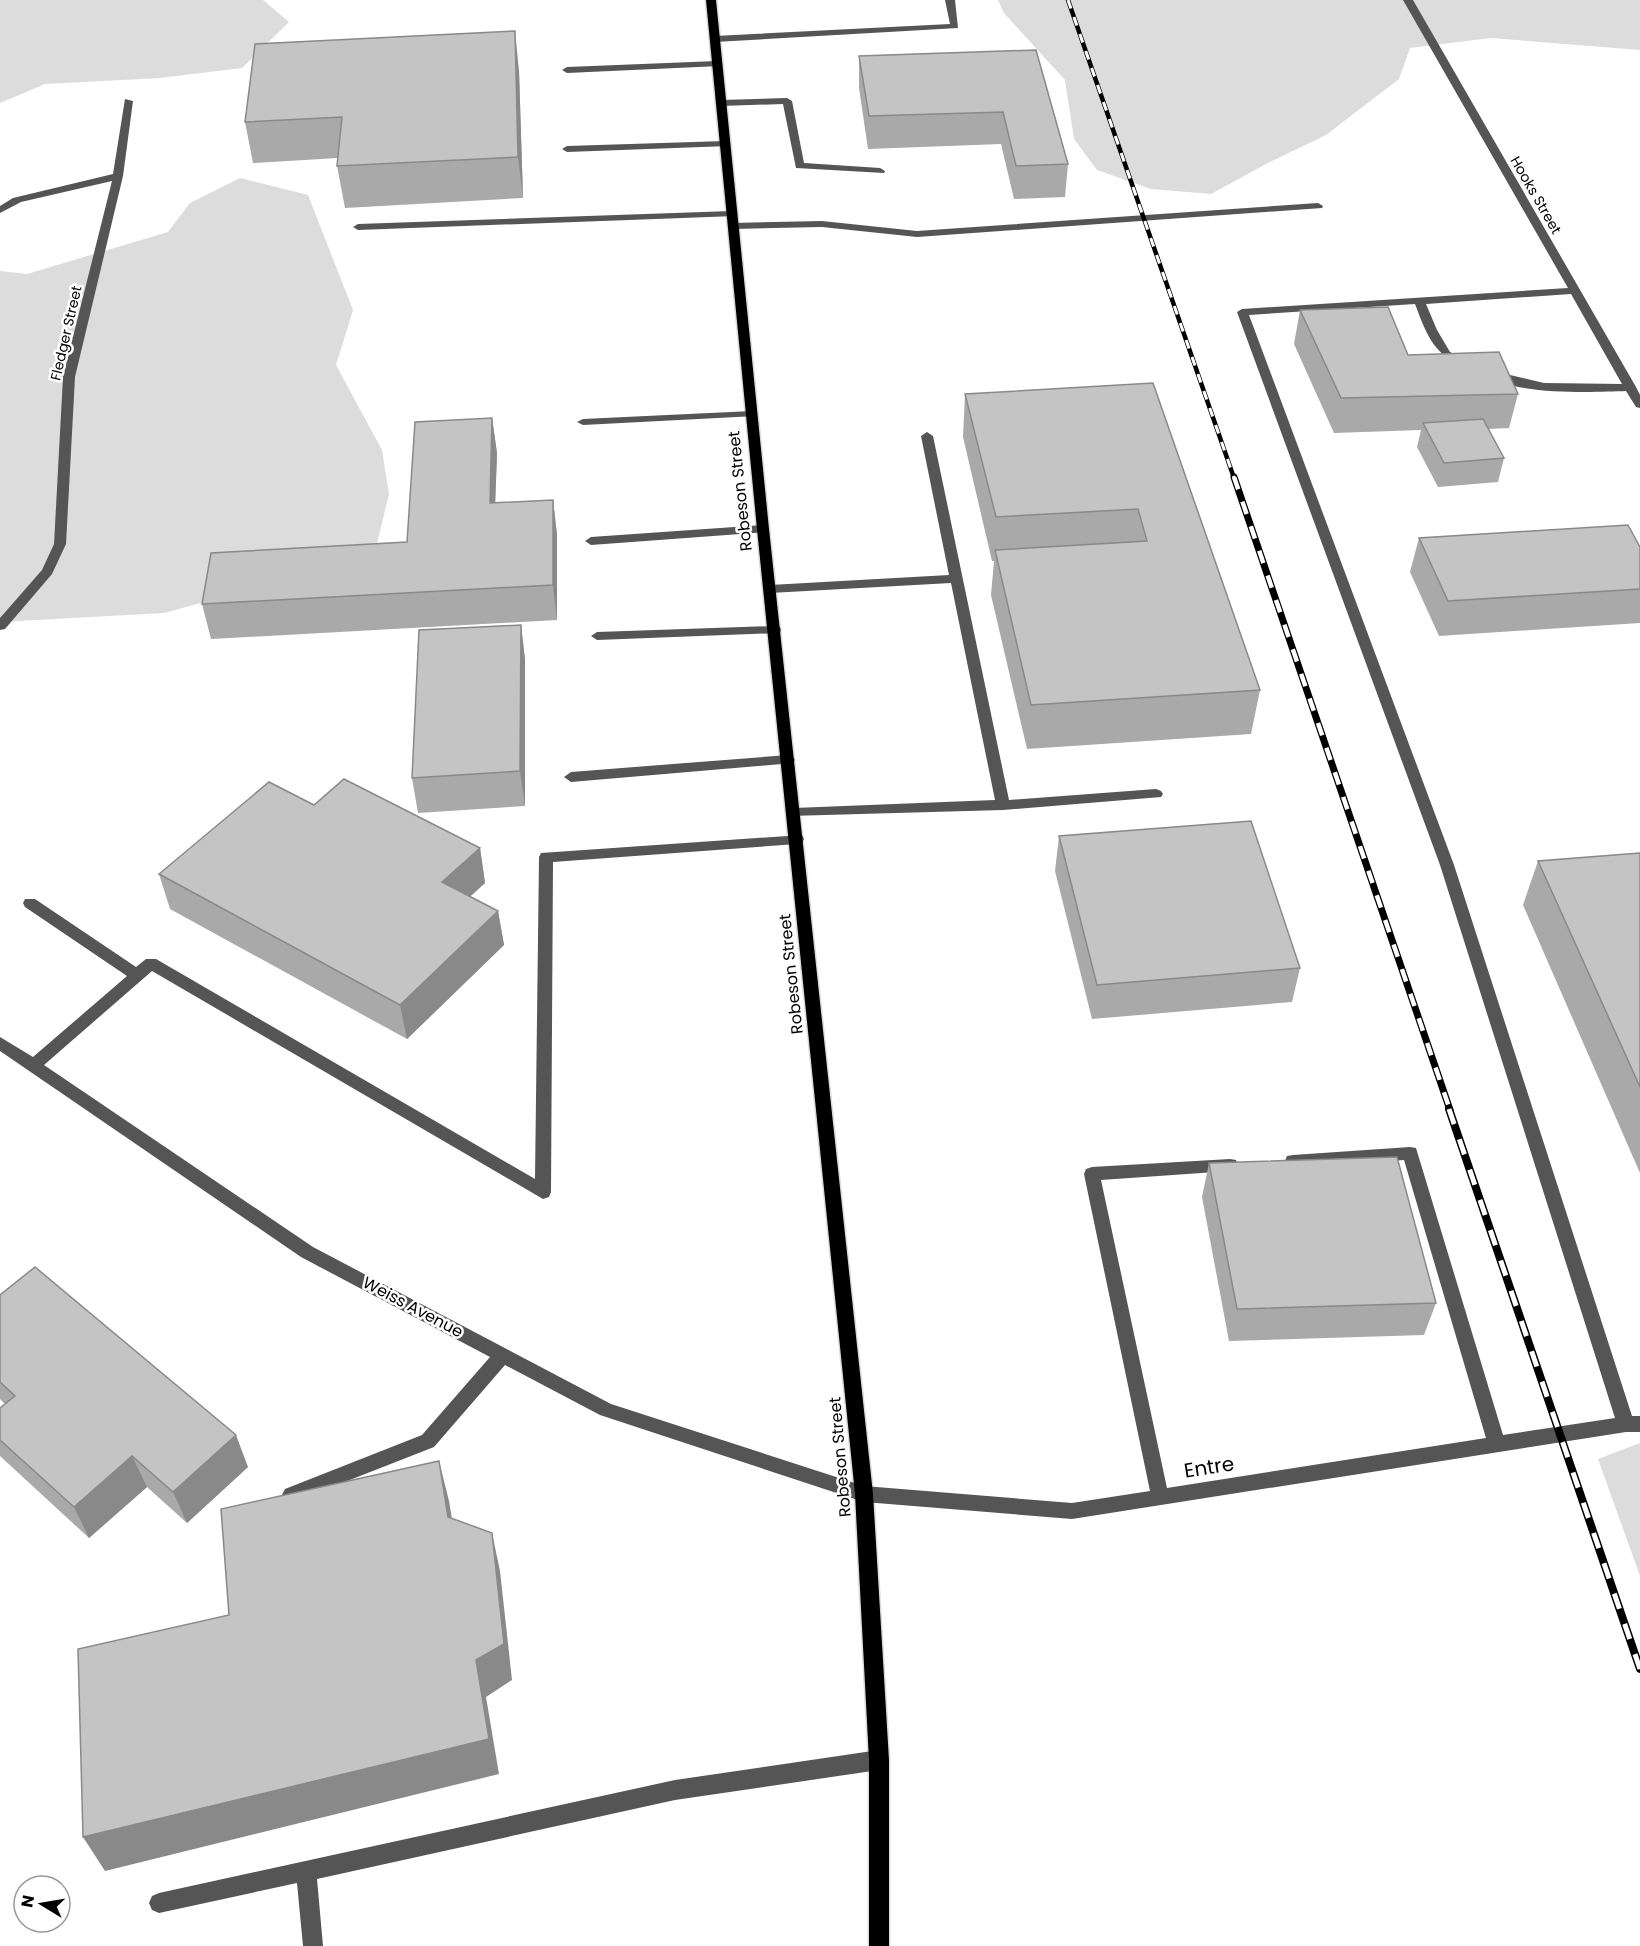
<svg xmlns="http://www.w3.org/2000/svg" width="1640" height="1946" font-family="Poppins,sans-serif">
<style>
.green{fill:#dcdcdc}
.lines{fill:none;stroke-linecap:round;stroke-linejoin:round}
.major-casing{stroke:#dbdbdb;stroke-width:3}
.minor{fill:#555;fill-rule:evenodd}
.major{fill:#000;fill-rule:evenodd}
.rail-far2-casing{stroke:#000;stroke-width:4.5}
.rail-far1-casing{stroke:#000;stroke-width:7}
.rail-casing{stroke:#000;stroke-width:8}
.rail-far2{stroke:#fff;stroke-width:3;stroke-dasharray:9;stroke-linecap:butt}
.rail-far1{stroke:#fff;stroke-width:4.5;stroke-dasharray:13;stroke-linecap:butt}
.rail{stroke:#fff;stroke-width:5;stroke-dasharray:16;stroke-linecap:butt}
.wall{fill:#a9a9a9}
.shaded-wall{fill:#898989}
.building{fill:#c4c4c4;stroke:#898989;stroke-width:1.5}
.labels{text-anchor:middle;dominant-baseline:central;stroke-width:5;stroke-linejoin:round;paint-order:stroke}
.far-street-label{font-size:14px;fill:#000;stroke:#fff}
.street-label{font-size:16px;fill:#000;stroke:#fff}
.near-street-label{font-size:20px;fill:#000;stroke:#fff}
</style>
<rect width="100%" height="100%" fill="#fff"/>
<!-- green -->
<g class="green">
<path d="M 0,0 L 263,0 L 289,22 L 242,68 L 160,78 L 45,84 L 0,103 Z"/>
<path d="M 998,0 L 1640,0 L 1640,50 L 1491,38 L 1410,48 L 1399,79 L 1326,135 L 1268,163 L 1211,194 L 1151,189 L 1097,170 L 1074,139 L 1065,80 L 1004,13 Z"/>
<path d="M 240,178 L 308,195 L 353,310 L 336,365 L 382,450 L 389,494 L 374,556 L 164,613 L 0,622 L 0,271 L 27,274 L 168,232 L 190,203 Z"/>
<path d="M 1640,1443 L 1640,1576 L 1598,1459 Z"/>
</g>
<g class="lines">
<!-- major casing -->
<g class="major-casing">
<path id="major" d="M 706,0 L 716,0 L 769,529 L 873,1494 L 889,1760 L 889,1946 L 869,1946 L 869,1760 L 855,1494 L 757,529 Z"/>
</g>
<!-- minor -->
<g class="minor">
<path d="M 945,0 L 955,0 L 958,28 L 715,42 L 710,39 L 715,36 L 950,24 Z"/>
<path d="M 1403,0 L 1413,0 L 1636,387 L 1640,395 L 1640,408 L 1636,407 L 1626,391 C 1594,392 1512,396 1487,374 L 1493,371 L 1544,383 L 1622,384 L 1571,294 L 1426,304 L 1437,330 L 1450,352 L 1468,361 L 1462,364 C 1433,356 1425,330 1415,304 L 1249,315 L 1454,865 L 1632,1416 L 1640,1416 L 1640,1432 L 1626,1432 L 1072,1519 L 864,1502 L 600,1415 L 505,1365 L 434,1447 L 291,1503 L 285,1501 L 282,1495 L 285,1489 L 422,1435 L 490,1357 L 301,1257 L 0,1051 L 0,1037 L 33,1057 L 127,976 L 25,907 L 23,903 L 25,899 L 35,899 L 136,967 L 146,959 L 156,959 L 535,1179 L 539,857 L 541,853 L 802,835 L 804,839 L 802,843 L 797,844 L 553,862 L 551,1192 L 549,1197 L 543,1199 L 152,971 L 44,1065 L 313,1247 L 611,1404 L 864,1486 L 1072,1503 L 1150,1491 L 1084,1174 L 1086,1169 L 1092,1167 L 1230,1159 L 1236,1160 L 1238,1165 L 1236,1170 L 1230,1171 L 1101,1180 L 1167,1488 L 1486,1438 L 1404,1160 L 1293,1167 L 1287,1166 L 1285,1161 L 1287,1156 L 1293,1155 L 1410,1147 L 1416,1148 L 1503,1435 L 1615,1418 L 1440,865 L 1237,312 L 1242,309 L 1568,288 Z"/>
<path d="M 717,61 L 722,64 L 720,66 L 567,73 L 562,70 L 567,67 Z"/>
<path d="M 787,98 L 792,101 L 804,163 L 880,168 L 885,171 L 884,173 L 796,168 L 783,104 L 721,106 L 716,103 L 721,100 Z"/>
<path d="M 125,99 L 133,101 L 123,176 L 75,377 L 66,544 L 52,574 L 5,629 L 0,630 L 0,618 L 42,570 L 54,544 L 63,377 L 112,181 L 21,202 L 0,213 L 0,206 L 13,198 L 113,174 Z"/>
<path d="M 725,141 L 730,144 L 729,146 L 567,152 L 562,149 L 567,146 Z"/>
<path d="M 1318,203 L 1323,206 L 1322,208 L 917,237 L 822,227 L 733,229 L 728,226 L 733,223 L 822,221 L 917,231 Z"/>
<path d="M 732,211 L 736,212 L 736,216 L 358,230 L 353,227 L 358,224 Z"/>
<path d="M 752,411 L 756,412 L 756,416 L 583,425 L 577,422 L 583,419 Z"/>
<path d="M 927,432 L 933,436 L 1009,800 L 1156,789 L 1161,791 L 1163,794 L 1161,797 L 1003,810 L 789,816 L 787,813 L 794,808 L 995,800 L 951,583 L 770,593 L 764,589 L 770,585 L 949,575 L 921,436 Z"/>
<path d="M 763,525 L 769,529 L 767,532 L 591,545 L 585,541 L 591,537 Z"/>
<path d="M 775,626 L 780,627 L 781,630 L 780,633 L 597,640 L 591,636 L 597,632 Z"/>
<path d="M 788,755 L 793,757 L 795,760 L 793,763 L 571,782 L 564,777 L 571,772 Z"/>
<path d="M 879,1750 L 886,1753 L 889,1760 L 886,1767 L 879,1770 L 675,1800 L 317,1879 L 323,1946 L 303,1946 L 297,1883 L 159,1913 L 152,1910 L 149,1903 L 152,1896 L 159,1893 L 675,1780 Z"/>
</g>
<!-- major -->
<use href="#major" class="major"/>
<!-- rail-far2 casing -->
<g class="rail-far2-casing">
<path id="rail-far2" d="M 1068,0 L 1234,478"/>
</g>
<!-- rail-far1 casing -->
<g class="rail-far1-casing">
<path id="rail-far1" d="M 1234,477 L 1450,1110"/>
</g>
<!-- rail casing -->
<g class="rail-casing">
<path id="rail" d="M 1449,1109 L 1640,1669"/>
</g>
<!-- rail-far2 -->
<use href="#rail-far2" class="rail-far2"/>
<!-- rail-far1 -->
<use href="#rail-far1" class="rail-far1"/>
<!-- rail -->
<use href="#rail" class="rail"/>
</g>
<!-- wall -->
<g class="wall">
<path d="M 1036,50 L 1068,164 L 1065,197 L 1014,199 L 1001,144 L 868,149 L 859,88 L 859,56 Z"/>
<path d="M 519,71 L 523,198 L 345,208 L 337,166 L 338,158 L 253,163 L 245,122 Z"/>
<path d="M 1300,310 L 1408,355 L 1518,394 L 1509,428 L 1488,429 L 1504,458 L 1498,482 L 1438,487 L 1417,447 L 1421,430 L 1334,433 L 1294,344 Z"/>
<path d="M 1153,383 L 1260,690 L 1251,734 L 1027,749 L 991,595 L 994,561 L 992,561 L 963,437 L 965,394 Z"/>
<path d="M 492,418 L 497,453 L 495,503 L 553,500 L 557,535 L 557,620 L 211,639 L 202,604 L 407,542 Z"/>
<path d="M 1419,538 L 1640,547 L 1640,623 L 1439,636 L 1410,572 Z"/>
<path d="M 521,625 L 525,660 L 525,806 L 418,813 L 412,778 Z"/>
<path d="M 314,805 L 480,848 L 485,883 L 470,896 L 498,911 L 504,945 L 407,1039 L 170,909 L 159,874 Z"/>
<path d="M 1059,836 L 1300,968 L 1292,1002 L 1092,1019 L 1055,871 Z"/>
<path d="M 1640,853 L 1640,1173 L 1523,905 L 1538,861 Z"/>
<path d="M 1209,1163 L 1436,1303 L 1424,1335 L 1229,1341 L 1202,1197 Z"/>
<path d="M 0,1295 L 248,1467 L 187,1523 L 147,1487 L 89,1538 L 0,1456 L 0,1408 L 5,1404 L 0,1399 Z"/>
</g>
<!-- shaded-wall -->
<g class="shaded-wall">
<path d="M 515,31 L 519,71 L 523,198 L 518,157 Z"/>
<path d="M 492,418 L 497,453 L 494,538 L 490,503 Z"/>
<path d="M 553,500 L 557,535 L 557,620 L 553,585 Z"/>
<path d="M 521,625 L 525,660 L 525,806 L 520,771 Z"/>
<path d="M 480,848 L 485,883 L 448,917 L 442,882 Z"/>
<path d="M 498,911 L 504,945 L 407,1039 L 400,1005 Z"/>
<path d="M 236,1435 L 248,1467 L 187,1523 L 173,1492 Z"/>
<path d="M 132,1456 L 147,1487 L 89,1538 L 74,1507 Z"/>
<path d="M 439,1461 L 449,1501 L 458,1556 L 448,1517 Z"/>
<path d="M 492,1533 L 500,1571 L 512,1680 L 486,1697 L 499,1774 L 105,1871 L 83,1837 L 476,1660 Z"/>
</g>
<!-- building -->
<g class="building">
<path d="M 515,31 L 518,157 L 337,166 L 342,117 L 245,122 L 255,44 Z"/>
<path d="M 1036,50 L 1068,164 L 1016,166 L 1003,112 L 869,116 L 859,56 Z"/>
<path d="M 1388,307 L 1408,355 L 1499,352 L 1518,394 L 1341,398 L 1300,310 Z"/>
<path d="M 1153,383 L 1260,690 L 1031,705 L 995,550 L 1147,541 L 1138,509 L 996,517 L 965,394 Z"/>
<path d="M 492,418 L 490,503 L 553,500 L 553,585 L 202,604 L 211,553 L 407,542 L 415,422 Z"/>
<path d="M 1483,419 L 1504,458 L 1444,463 L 1423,423 Z"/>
<path d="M 1628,525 L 1640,547 L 1640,589 L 1448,601 L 1419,538 Z"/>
<path d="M 521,625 L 520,771 L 412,778 L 419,630 Z"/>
<path d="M 344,779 L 480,848 L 442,882 L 498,911 L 400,1005 L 159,874 L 269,782 L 314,805 Z"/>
<path d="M 1251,821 L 1300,968 L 1097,985 L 1059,836 Z"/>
<path d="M 1640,853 L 1640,1087 L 1538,861 Z"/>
<path d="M 1397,1157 L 1436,1303 L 1237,1309 L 1209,1163 Z"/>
<path d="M 35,1267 L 236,1435 L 173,1492 L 132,1456 L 74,1507 L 0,1440 L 0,1408 L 15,1396 L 0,1382 L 0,1295 Z"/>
<path d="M 439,1461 L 448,1517 L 492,1533 L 504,1644 L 476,1660 L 489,1739 L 83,1837 L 78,1649 L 229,1615 L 221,1509 Z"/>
</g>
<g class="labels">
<!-- far-street labels -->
<g class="far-street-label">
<text transform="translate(1536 195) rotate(60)">Hooks Street</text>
<text transform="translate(66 333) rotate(-77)">Fledger Street</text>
</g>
<!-- street labels -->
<g class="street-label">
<text transform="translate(740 491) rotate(-96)">Robeson Street</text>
<text transform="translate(791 974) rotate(-96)">Robeson Street</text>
<text transform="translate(413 1307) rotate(28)">Weiss Avenue</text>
<text transform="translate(840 1457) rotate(-95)">Robeson Street</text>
</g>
<!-- near-street labels -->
<g class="near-street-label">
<text transform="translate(1209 1467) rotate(-9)">Entre</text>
</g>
</g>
<!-- north arrow -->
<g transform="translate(42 1904) rotate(281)"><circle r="28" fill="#ffffff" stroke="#999999" stroke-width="1.5"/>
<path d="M0-4.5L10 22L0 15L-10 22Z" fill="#000000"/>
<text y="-9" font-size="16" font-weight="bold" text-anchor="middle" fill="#000000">N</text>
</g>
</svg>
